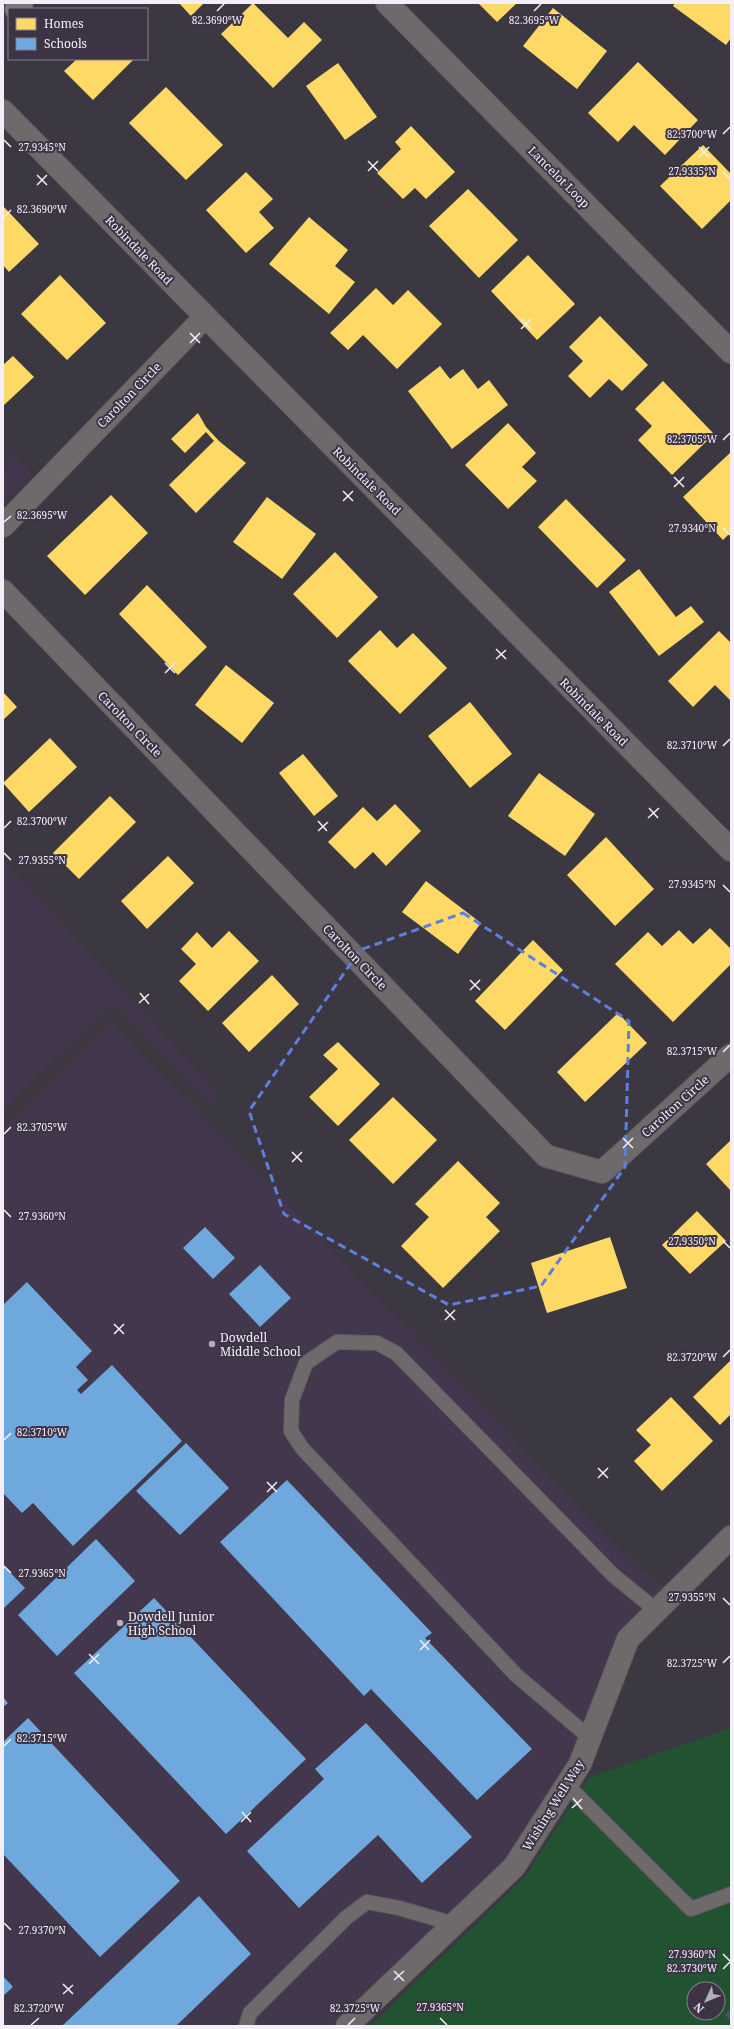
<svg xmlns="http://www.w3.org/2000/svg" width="734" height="2029" font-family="'Noto Serif',serif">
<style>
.built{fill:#42374c}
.green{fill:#225330;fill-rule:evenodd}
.homes{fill:#ffd966}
.schools{fill:#6fa8dc}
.building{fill:#524f60}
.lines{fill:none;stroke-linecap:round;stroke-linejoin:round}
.lane-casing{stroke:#59565e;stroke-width:16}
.street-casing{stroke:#59565e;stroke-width:24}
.secondary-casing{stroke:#59565e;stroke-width:24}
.lane{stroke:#6e6a6b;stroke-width:14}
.street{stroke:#6e6a6b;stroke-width:22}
.secondary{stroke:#7a7576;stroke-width:22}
.marked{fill:none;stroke:#5e7ee2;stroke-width:3;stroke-dasharray:8 5;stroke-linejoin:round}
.ticks{fill:none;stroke:#f4eef9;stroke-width:1.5}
.poi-dot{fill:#b4aeb9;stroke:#3c3445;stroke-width:1.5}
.labels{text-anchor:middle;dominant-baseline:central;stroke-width:4;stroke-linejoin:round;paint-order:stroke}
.street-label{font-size:12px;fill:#f4eef9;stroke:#3c3445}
.poi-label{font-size:12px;fill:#f4eef9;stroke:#3c3445;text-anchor:start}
.ticks-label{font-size:10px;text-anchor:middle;fill:#f4eef9;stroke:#3c3445;stroke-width:4;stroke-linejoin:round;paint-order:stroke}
</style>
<rect width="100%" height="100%" fill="#3c3841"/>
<!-- built -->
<g class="built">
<path d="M 3,444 L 32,473 L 3,503 L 3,469 L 8,465 L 10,456 Z"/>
<path d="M 3,859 L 219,1095 L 210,1104 L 122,1012 L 114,1008 L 105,1010 L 3,1110 Z"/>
<path d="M 111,1022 L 630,1560 L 672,1594 L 628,1639 L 590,1738 L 514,1867 L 347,2026 L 3,2026 L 3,1128 Z"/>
</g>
<!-- green -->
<path class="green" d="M 731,1728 L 731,2026 L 370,2026 L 524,1878 L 590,1777 ZM 694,1989 L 718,1989 L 718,2013 L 694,2013 Z"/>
<!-- homes -->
<g class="homes">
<path d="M 179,3 L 204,3 L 191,16 Z"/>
<path d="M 253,3 L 288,38 L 304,22 L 322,40 L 273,88 L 221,34 Z"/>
<path d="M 478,3 L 517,3 L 497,22 Z"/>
<path d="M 675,3 L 731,3 L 731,38 L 726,45 L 673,6 Z"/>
<path d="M 553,8 L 607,51 L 577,89 L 523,46 Z"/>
<path d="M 77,59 L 134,59 L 93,100 L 64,71 Z"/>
<path d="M 638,62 L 698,120 L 665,155 L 634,125 L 618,142 L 588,113 Z"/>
<path d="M 338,63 L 377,117 L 345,140 L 306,86 Z"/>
<path d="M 166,87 L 223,145 L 186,180 L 129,123 Z"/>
<path d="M 411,126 L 455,172 L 426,199 L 415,188 L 403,199 L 377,173 L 401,149 L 395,142 Z"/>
<path d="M 703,145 L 731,174 L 731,200 L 702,229 L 660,186 Z"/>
<path d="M 246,172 L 273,199 L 259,212 L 274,228 L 246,253 L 206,210 Z"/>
<path d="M 468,189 L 518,240 L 479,278 L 429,226 Z"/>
<path d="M 3,206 L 39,244 L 9,272 L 3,265 Z"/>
<path d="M 309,217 L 348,250 L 335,266 L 355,282 L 329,314 L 269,264 Z"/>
<path d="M 528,255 L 575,304 L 537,340 L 491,291 Z"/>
<path d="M 60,275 L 106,323 L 67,360 L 21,314 Z"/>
<path d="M 376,288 L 393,305 L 408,290 L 442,324 L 397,369 L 363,335 L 348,350 L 330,333 Z"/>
<path d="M 600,316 L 648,365 L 622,391 L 609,379 L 590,398 L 568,376 L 583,361 L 569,347 Z"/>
<path d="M 13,356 L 34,377 L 3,406 L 3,365 Z"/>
<path d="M 440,366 L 450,379 L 463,369 L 478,389 L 489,380 L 508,405 L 452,449 L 408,391 Z"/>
<path d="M 663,381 L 714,434 L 672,475 L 638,440 L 652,426 L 635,409 Z"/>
<path d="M 198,413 L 206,427 L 219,441 L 246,463 L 196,513 L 169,485 L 214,441 L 206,432 L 185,453 L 171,439 Z"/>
<path d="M 508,423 L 536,453 L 522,467 L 537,481 L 508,509 L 465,465 Z"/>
<path d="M 731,452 L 731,532 L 723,540 L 683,497 Z"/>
<path d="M 111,495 L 148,533 L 85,595 L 47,556 Z"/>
<path d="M 267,497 L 316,534 L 282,579 L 233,542 Z"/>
<path d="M 566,499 L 626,560 L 597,588 L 538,527 Z"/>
<path d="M 335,552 L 378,597 L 337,638 L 293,594 Z"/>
<path d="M 639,569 L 676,617 L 691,606 L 704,622 L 659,656 L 609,592 Z"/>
<path d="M 147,585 L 207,647 L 178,675 L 119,614 Z"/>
<path d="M 380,630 L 397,648 L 413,633 L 447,668 L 400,714 L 348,661 Z"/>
<path d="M 719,631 L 731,643 L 731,701 L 715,685 L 693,707 L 668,681 Z"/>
<path d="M 226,665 L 274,703 L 242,743 L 195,705 Z"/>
<path d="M 3,692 L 17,707 L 3,720 Z"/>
<path d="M 470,702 L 512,754 L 470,788 L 428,736 Z"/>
<path d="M 50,738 L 77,767 L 29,812 L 3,783 Z"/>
<path d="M 303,754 L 338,796 L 314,816 L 279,773 Z"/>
<path d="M 539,773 L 595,814 L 565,856 L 508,816 Z"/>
<path d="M 110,796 L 136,822 L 79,879 L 53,853 Z"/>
<path d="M 395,804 L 421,831 L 386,866 L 373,852 L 355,869 L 328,842 L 363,807 L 377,821 Z"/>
<path d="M 606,837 L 654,889 L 615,926 L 567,875 Z"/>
<path d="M 168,856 L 194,883 L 147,929 L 121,901 Z"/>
<path d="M 426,881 L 481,923 L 458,954 L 402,912 Z"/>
<path d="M 710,928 L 731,949 L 731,964 L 673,1022 L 615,964 L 648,932 L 662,946 L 679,930 L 693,944 Z"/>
<path d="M 229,931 L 259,961 L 208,1011 L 179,981 L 196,964 L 181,949 L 197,932 L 212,948 Z"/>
<path d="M 533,940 L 563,970 L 505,1030 L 475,1001 Z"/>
<path d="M 272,975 L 299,1004 L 249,1052 L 222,1023 Z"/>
<path d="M 618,1013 L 647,1043 L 585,1102 L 557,1072 Z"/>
<path d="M 338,1042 L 380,1084 L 338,1126 L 309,1097 L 338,1069 L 323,1055 Z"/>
<path d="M 393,1097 L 437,1140 L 393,1184 L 349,1140 Z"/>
<path d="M 731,1140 L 731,1191 L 706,1164 Z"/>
<path d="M 458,1161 L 500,1203 L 486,1217 L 500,1231 L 443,1288 L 401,1246 L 429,1217 L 415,1204 Z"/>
<path d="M 697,1211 L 726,1241 L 690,1274 L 662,1245 Z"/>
<path d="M 610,1237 L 627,1288 L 547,1313 L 531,1263 Z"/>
<path d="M 731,1360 L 731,1414 L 720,1425 L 693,1397 Z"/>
<path d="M 671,1397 L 713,1441 L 662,1491 L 634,1461 L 651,1445 L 636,1430 Z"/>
</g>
<!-- schools -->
<g class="schools">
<path d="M 205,1227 L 235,1258 L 213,1279 L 183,1248 Z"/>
<path d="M 260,1265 L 291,1298 L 260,1327 L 229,1294 Z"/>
<path d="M 27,1282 L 92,1351 L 76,1367 L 88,1380 L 77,1390 L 81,1394 L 112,1365 L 182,1441 L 73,1546 L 33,1503 L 22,1513 L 3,1493 L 3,1305 Z"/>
<path d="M 186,1443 L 229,1488 L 180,1535 L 136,1491 Z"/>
<path d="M 287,1480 L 432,1633 L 425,1638 L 532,1749 L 477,1800 L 371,1689 L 364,1696 L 220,1542 Z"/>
<path d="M 96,1539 L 135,1581 L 57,1656 L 18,1615 Z"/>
<path d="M 3,1565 L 25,1588 L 3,1609 Z"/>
<path d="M 154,1598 L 306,1759 L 226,1834 L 74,1673 Z"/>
<path d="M 3,1697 L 8,1703 L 3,1707 Z"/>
<path d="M 28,1718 L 180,1881 L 100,1957 L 3,1854 L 3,1742 Z"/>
<path d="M 366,1723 L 472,1837 L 422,1883 L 378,1835 L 299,1908 L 247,1851 L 324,1779 L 315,1769 Z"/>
<path d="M 199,1896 L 251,1954 L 176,2026 L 62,2026 Z"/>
<path d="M 3,1976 L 13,1987 L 3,1996 Z"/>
</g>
<!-- building -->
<path class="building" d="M 731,2009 L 731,2021 L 725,2015 Z"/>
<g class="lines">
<!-- lane casing -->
<g class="lane-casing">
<g id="lane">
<path d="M 590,1738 L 516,1675 L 302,1448 L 291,1431 L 292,1400 L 306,1363 L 337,1342 L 377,1343 L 396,1353 L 613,1575 L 656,1610"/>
<path d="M 567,1785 L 691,1909 L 731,1894"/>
<path d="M 246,2026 L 250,2013 L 347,1917 L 367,1902 L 399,1908 L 454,1924"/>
</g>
</g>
<!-- street casing -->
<g class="street-casing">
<g id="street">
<path d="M 387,3 L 731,352"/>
<path d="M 3,111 L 731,850"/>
<path d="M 3,526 L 205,317"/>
<path d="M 3,591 L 546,1156 L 602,1172 L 731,1055"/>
<path d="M 347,2026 L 514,1867 L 580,1764 L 628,1639 L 731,1537"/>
</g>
</g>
<!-- secondary casing -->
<g class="secondary-casing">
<path id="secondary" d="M 16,9 L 22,3"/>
</g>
<!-- lane -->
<use href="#lane" class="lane"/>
<!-- street -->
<use href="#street" class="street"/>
<!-- secondary -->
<use href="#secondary" class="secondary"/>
</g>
<!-- marked area -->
<path class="marked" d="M 463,913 L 629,1021 L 625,1167 L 541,1286 L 449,1305 L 284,1214 L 249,1111 L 360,950 Z"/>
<!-- ticks -->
<path class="ticks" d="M 217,11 L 224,4M 534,11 L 541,4M 723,134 L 730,127M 4,140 L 11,147M 699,147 L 709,157M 699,157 L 709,147M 368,161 L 378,171M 368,171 L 378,161M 723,172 L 730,179M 37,175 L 47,185M 37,185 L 47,175M 4,217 L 11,210M 521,319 L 531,329M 521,329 L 531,319M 190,333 L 200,343M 190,343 L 200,333M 723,440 L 730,433M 674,477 L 684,487M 674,487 L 684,477M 343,491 L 353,501M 343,501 L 353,491M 4,522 L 11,516M 723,528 L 730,535M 496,649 L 506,659M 496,659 L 506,650M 165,663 L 175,673M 165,673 L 175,663M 723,746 L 730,739M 649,808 L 658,818M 648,818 L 659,808M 318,821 L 327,831M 4,828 L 11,821M 318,831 L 328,822M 4,853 L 11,860M 723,885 L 730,892M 470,980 L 480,990M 470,990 L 480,980M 140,993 L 149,1004M 139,1003 L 149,994M 723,1052 L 730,1045M 4,1134 L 11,1127M 623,1138 L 633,1148M 623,1148 L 633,1138M 292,1152 L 302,1162M 292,1162 L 302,1152M 4,1210 L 11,1217M 723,1241 L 730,1248M 445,1310 L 455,1320M 445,1320 L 455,1310M 114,1324 L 124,1334M 114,1334 L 124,1324M 723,1357 L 730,1350M 4,1440 L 11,1433M 598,1468 L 608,1478M 598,1478 L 608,1468M 267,1482 L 277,1492M 267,1492 L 277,1482M 4,1566 L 11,1573M 723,1598 L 730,1605M 420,1640 L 429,1650M 420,1650 L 430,1640M 89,1654 L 99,1664M 723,1663 L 730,1656M 89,1664 L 99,1654M 4,1746 L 11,1739M 573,1798 L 582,1809M 572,1808 L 582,1799M 242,1812 L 251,1822M 241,1822 L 251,1812M 4,1923 L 11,1930M 723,1954 L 730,1961M 723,1969 L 730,1962M 394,1971 L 404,1981M 394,1980 L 404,1971M 63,1984 L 73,1994M 63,1994 L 73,1985M 440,2018 L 447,2025M 31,2025 L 39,2018M 348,2025 L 355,2018"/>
<!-- markers -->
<g class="poi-dot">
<circle cx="212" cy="1344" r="4"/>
<circle cx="120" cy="1623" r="4"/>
</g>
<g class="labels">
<!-- street labels -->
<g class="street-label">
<text transform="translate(559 177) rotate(45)">Lancelot Loop</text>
<text transform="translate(139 250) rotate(46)">Robindale Road</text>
<text transform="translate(129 395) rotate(-46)">Carolton Circle</text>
<text transform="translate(367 481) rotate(45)">Robindale Road</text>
<text transform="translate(594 712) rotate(45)">Robindale Road</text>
<text transform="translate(130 724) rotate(46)">Carolton Circle</text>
<text transform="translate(355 957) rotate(46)">Carolton Circle</text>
<text transform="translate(675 1106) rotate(-42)">Carolton Circle</text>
<text transform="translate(553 1805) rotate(-58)">Wishing Well Way</text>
</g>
<!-- poi labels -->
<g class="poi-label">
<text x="220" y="1337">Dowdell<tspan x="220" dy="14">Middle School</tspan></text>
<text x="128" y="1616">Dowdell Junior<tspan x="128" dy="14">High School</tspan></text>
</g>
</g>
<g class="ticks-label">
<text x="217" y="24">82.3690°W</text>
<text x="534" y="24">82.3695°W</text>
<text x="692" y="138">82.3700°W</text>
<text x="42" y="151">27.9345°N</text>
<text x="692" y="175">27.9335°N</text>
<text x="42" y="213">82.3690°W</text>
<text x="692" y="443">82.3705°W</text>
<text x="42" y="519">82.3695°W</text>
<text x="692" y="532">27.9340°N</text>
<text x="692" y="749">82.3710°W</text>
<text x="42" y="825">82.3700°W</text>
<text x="42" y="864">27.9355°N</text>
<text x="692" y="888">27.9345°N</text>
<text x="692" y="1055">82.3715°W</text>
<text x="42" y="1131">82.3705°W</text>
<text x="42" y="1220">27.9360°N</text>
<text x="692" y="1245">27.9350°N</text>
<text x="692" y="1361">82.3720°W</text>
<text x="42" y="1436">82.3710°W</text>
<text x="42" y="1577">27.9365°N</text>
<text x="692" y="1601">27.9355°N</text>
<text x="692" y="1667">82.3725°W</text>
<text x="42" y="1742">82.3715°W</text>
<text x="42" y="1934">27.9370°N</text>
<text x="692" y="1958">27.9360°N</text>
<text x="692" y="1972">82.3730°W</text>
<text x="440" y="2011">27.9365°N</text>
<text x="39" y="2012">82.3720°W</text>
<text x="355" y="2012">82.3725°W</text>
</g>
<!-- border -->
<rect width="734" height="2029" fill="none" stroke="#f4eef9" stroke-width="8"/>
<!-- legend -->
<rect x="8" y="8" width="140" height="52" fill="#3c3445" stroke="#867e8d"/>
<rect x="16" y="18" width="20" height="12" fill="#ffd966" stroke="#867e8d"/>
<text x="44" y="28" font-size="12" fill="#f4eef9">Homes</text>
<rect x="16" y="38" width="20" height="12" fill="#6fa8dc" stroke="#867e8d"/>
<text x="44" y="48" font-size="12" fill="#f4eef9">Schools</text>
<!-- north arrow -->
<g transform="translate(706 2001) rotate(226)"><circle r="19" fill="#3c3445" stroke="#867e8d"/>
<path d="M0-3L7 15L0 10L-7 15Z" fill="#b4aeb9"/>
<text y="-6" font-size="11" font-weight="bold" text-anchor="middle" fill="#f4eef9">N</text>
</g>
</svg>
